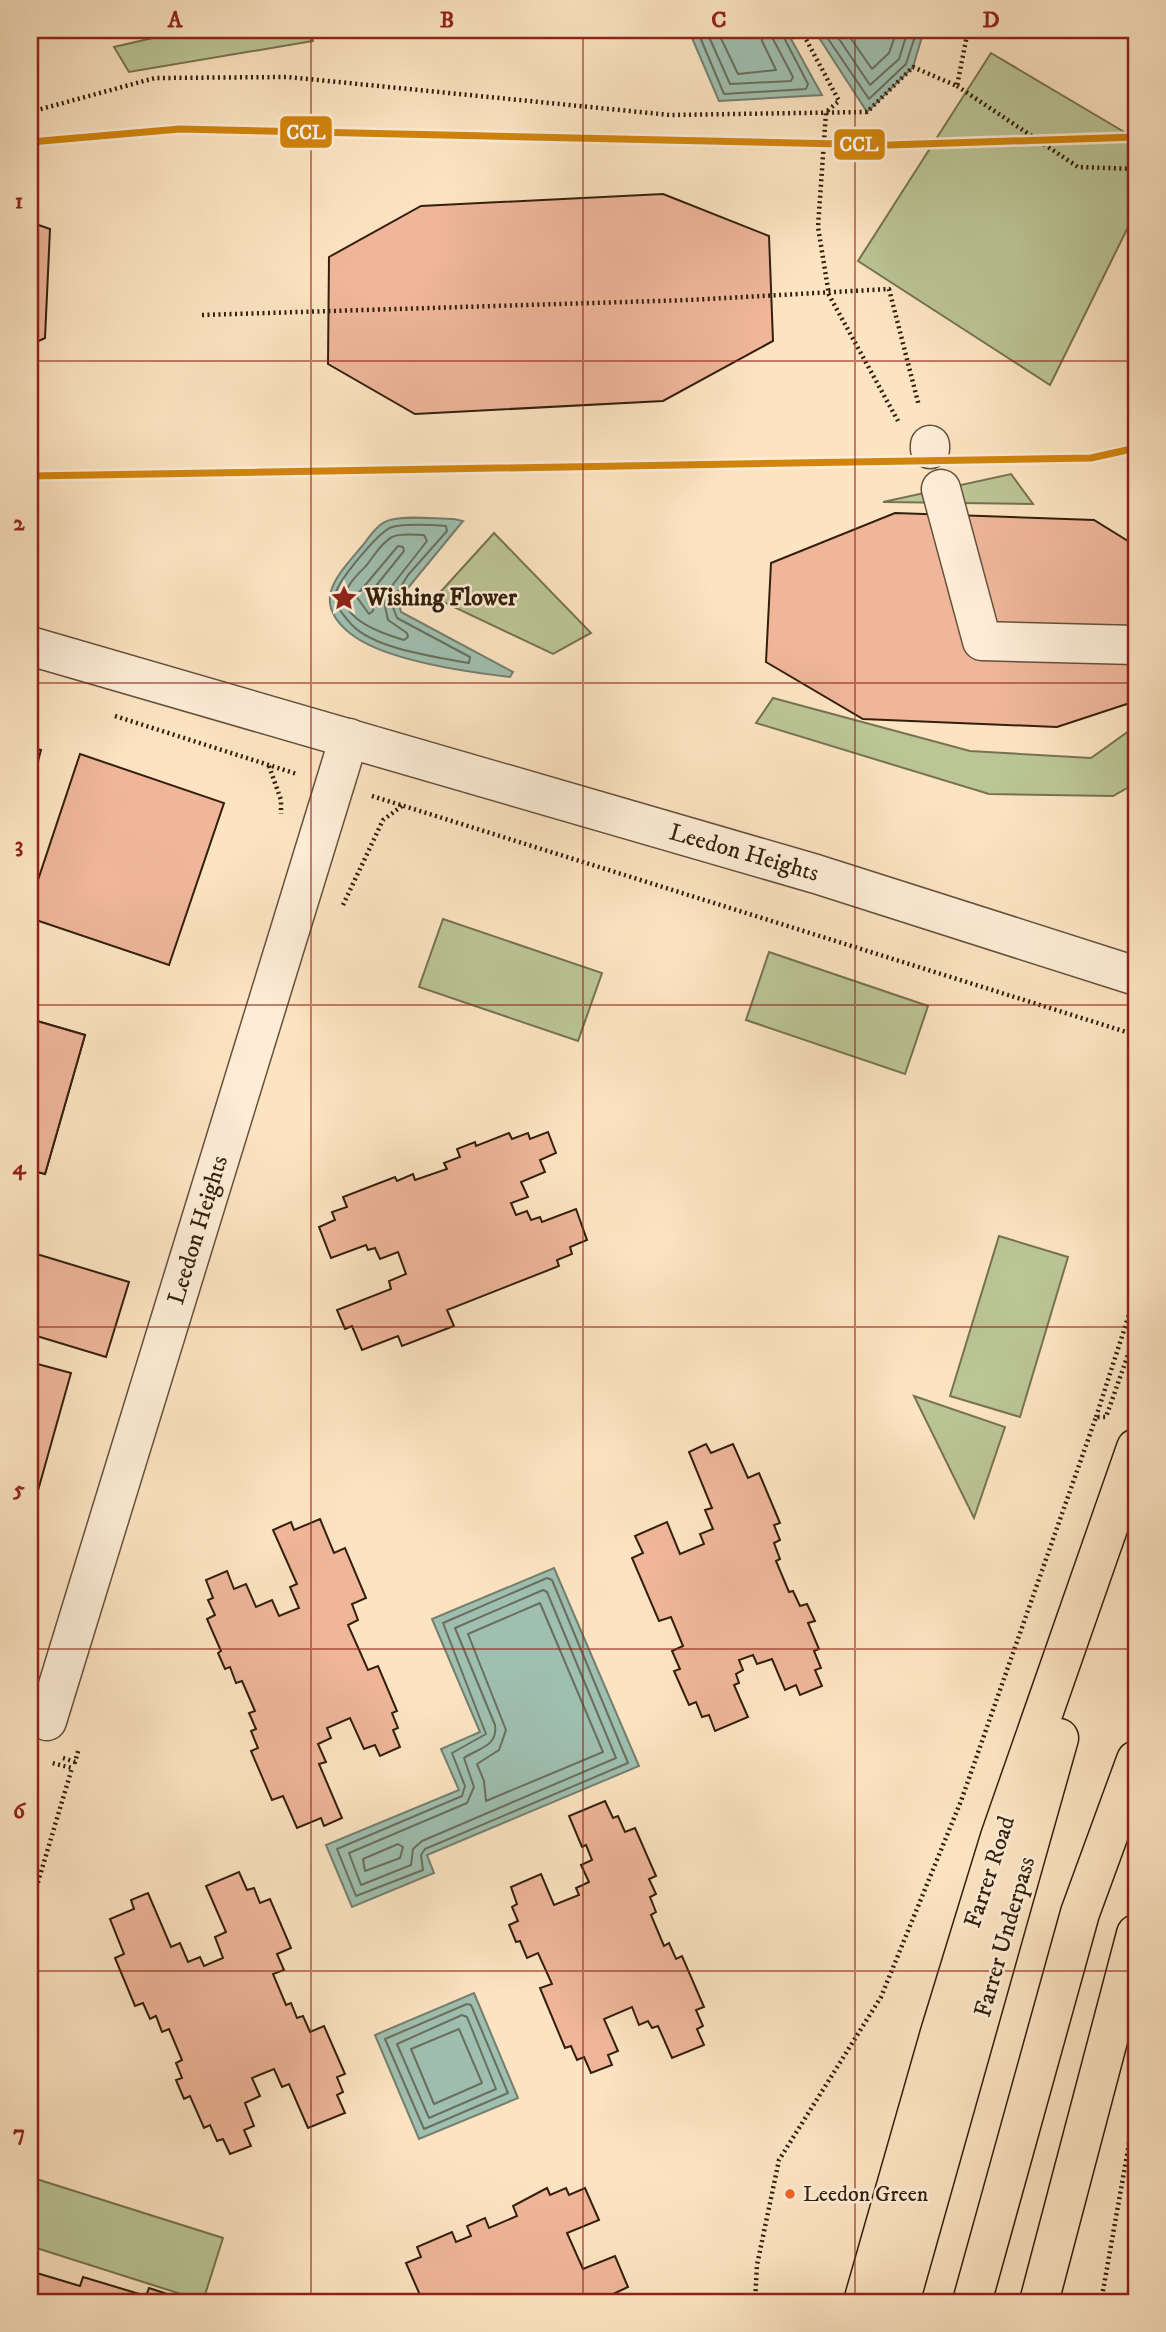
<svg xmlns="http://www.w3.org/2000/svg" width="1166" height="2332" font-family="'IM FELL DW Pica',serif">
<style>
.green{fill:#bbc596;stroke:#777251;stroke-width:2}
.water{fill:#9fbfb0;stroke:#747f6e;stroke-width:2}
.lines{fill:none;stroke-linecap:round;stroke-linejoin:round}
.shore{stroke:#696f5e;stroke-width:2}
.building{fill:#efb69a;stroke:#331f0c;stroke-width:2}
.minor-casing{stroke:#65503a;stroke-width:41}
.highway-casing{stroke:#331f0c;stroke-width:41}
.path{stroke:#331f0c;stroke-width:4.5;stroke-dasharray:2 3.5;stroke-linecap:butt}
.minor{stroke:#fdedd7;stroke-width:38}
.highway{stroke:#fce4c2;stroke-width:38}
.metro-1-casing{stroke:#fdedd7;stroke-width:12}
.metro-1{stroke:#d2850d;stroke-width:7}
.grid{fill:none;stroke:#8f2418;stroke-width:2;stroke-opacity:0.55}
.bus-dot{fill:#f26522;stroke:#fdedd7;stroke-width:2.5}
.labels{text-anchor:middle;dominant-baseline:central;stroke-width:5;stroke-linejoin:round;paint-order:stroke}
.bus-label{font-size:22px;fill:#331f0c;stroke:#fdedd7;text-anchor:start}
.poi-label{font-size:24px;font-weight:bold;fill:#331f0c;stroke:#fdedd7;text-anchor:start}
.street-label{font-size:24px;fill:#331f0c;stroke:#fdedd7}
.line-badge{stroke:#fdedd7;stroke-width:2.5}
.badge-label{font-size:19px;text-anchor:middle;font-weight:bold;fill:#fff}
.neatline{fill:none;stroke:#8f2418;stroke-width:2.5}
.grid-label{font-size:23px;text-anchor:middle;font-weight:bold;fill:#8f2418}
</style>
<rect width="100%" height="100%" fill="#fce4c2"/>
<filter id="stains"><feTurbulence type="fractalNoise" baseFrequency=".00286" numOctaves="4"/><feColorMatrix values="0 0 0 0 .2 0 0 0 0 .09 0 0 0 0 .02 0 0 0 .5 -.17"/></filter>
<radialGradient id="worn" r=".72"><stop offset=".6" stop-color="#630" stop-opacity="0"/><stop offset="1" stop-color="#630" stop-opacity=".3"/></radialGradient>
<!-- green -->
<g class="green">
<path d="M 187,30 L 310,30 L 313,41 L 129,72 L 114,47 Z"/>
<path d="M 991,53 L 1136,139 L 1136,211 L 1050,385 L 858,261 Z"/>
<path d="M 1011,474 L 1033,504 L 883,502 Z"/>
<path d="M 494,533 L 591,633 L 553,654 L 435,598 Z"/>
<path d="M 773,698 L 970,751 L 1091,758 L 1136,726 L 1136,783 L 1113,796 L 989,794 L 756,723 Z"/>
<path d="M 443,919 L 602,973 L 578,1041 L 419,987 Z"/>
<path d="M 769,952 L 928,1006 L 905,1074 L 746,1020 Z"/>
<path d="M 999,1236 L 1068,1257 L 1020,1417 L 950,1396 Z"/>
<path d="M 914,1396 L 1005,1427 L 974,1518 Z"/>
<path d="M 30,2177 L 223,2238 L 203,2301 L 30,2246 Z"/>
</g>
<!-- water -->
<g class="water">
<path d="M 786,30 L 822,95 L 719,101 L 689,31 Z"/>
<path d="M 814,30 L 924,30 L 913,67 L 867,112 Z"/>
<path d="M 454,519 L 463,521 L 398,600 L 401,612 L 513,672 L 510,677 C 467,672 384,660 351,634 C 309,601 338,575 363,545 C 370,536 378,523 390,520 C 409,515 435,519 454,519 Z"/>
<path d="M 554,1568 L 639,1766 L 427,1855 L 434,1873 L 352,1907 L 326,1845 L 459,1790 L 441,1749 L 480,1732 L 432,1619 Z"/>
<path d="M 474,1993 L 518,2098 L 419,2139 L 375,2035 Z"/>
</g>
<g class="lines">
<!-- shore -->
<g class="shore">
<path d="M 697,30 L 724,94 L 806,89 L 808,84 L 780,30"/>
<path d="M 706,30 L 730,84 L 791,81 L 793,77 L 773,39 L 771,30"/>
<path d="M 717,30 L 738,74 L 776,70 L 762,41 L 761,30"/>
<path d="M 822,30 L 869,99 L 906,64 L 917,30"/>
<path d="M 833,30 L 870,85 L 899,59 L 908,30"/>
<path d="M 845,30 L 872,69 L 889,53 L 897,30"/>
<path d="M 446,526 L 447,531 L 408,575 L 391,602 L 397,618 L 470,657 L 469,663 C 436,657 375,649 352,625 C 344,616 333,605 336,592 C 340,579 379,531 392,527 C 406,523 431,525 446,526 Z"/>
<path d="M 424,535 L 427,541 L 383,597 L 388,620 L 407,633 L 408,637 L 404,640 C 387,635 344,621 345,597 C 346,585 358,574 366,566 C 373,557 381,543 392,537 C 400,533 415,535 424,535 Z"/>
<path d="M 398,546 L 403,547 L 404,551 L 375,587 L 373,611 L 369,614 L 356,596 Z"/>
<path d="M 547,1578 L 552,1580 L 628,1763 L 425,1849 L 421,1855 L 423,1870 L 356,1896 L 337,1849 L 462,1796 L 465,1786 L 452,1753 L 486,1734 L 443,1623 Z"/>
<path d="M 543,1590 L 547,1592 L 616,1758 L 422,1841 L 413,1849 L 411,1865 L 361,1885 L 349,1853 L 467,1803 L 474,1787 L 464,1758 C 478,1748 498,1747 495,1725 L 455,1628 Z"/>
<path d="M 540,1603 L 603,1752 L 486,1801 L 484,1781 L 477,1764 L 499,1750 L 506,1730 L 468,1634 Z"/>
<path d="M 398,1844 L 403,1847 L 400,1858 L 365,1871 L 363,1859 Z"/>
<path d="M 467,2004 L 471,2005 L 508,2093 L 424,2129 L 385,2039 Z"/>
<path d="M 462,2015 L 467,2017 L 496,2089 L 429,2118 L 397,2044 Z"/>
<path d="M 459,2029 L 482,2083 L 434,2104 L 411,2049 Z"/>
</g>
</g>
<!-- building -->
<g class="building">
<path d="M 663,194 L 769,236 L 773,341 L 663,401 L 415,414 L 328,364 L 329,257 L 421,206 Z"/>
<path d="M 30,222 L 50,229 L 45,338 L 30,345 Z"/>
<path d="M 895,513 L 1094,520 L 1136,546 L 1136,701 L 1057,727 L 863,719 L 766,662 L 771,563 Z"/>
<path d="M 30,747 L 41,750 L 30,792 Z"/>
<path d="M 80,754 L 224,803 L 169,965 L 30,918 L 30,904 Z"/>
<path d="M 30,1019 L 85,1035 L 45,1174 L 30,1170 Z"/>
<path d="M 30,1019 L 85,1035 L 45,1174 L 30,1170 Z"/>
<path d="M 548,1132 L 556,1153 L 540,1160 L 545,1172 L 521,1182 L 528,1197 L 511,1203 L 516,1215 L 527,1211 L 531,1220 L 540,1217 L 542,1222 L 576,1209 L 587,1240 L 570,1247 L 572,1254 L 557,1260 L 559,1266 L 447,1310 L 454,1326 L 402,1346 L 398,1336 L 362,1350 L 352,1326 L 345,1329 L 337,1310 L 391,1289 L 389,1281 L 406,1274 L 398,1252 L 380,1259 L 375,1248 L 368,1250 L 366,1245 L 331,1258 L 319,1227 L 335,1220 L 332,1212 L 347,1207 L 343,1197 L 395,1177 L 397,1181 L 413,1174 L 415,1180 L 447,1169 L 444,1163 L 460,1157 L 457,1149 L 475,1142 L 476,1146 L 509,1133 L 512,1139 L 528,1133 L 530,1139 Z"/>
<path d="M 30,1252 L 129,1282 L 106,1357 L 30,1334 Z"/>
<path d="M 30,1362 L 71,1373 L 30,1519 Z"/>
<path d="M 706,1444 L 711,1453 L 733,1444 L 748,1478 L 759,1473 L 780,1523 L 774,1525 L 780,1540 L 774,1543 L 780,1559 L 776,1561 L 789,1592 L 793,1591 L 800,1606 L 807,1604 L 815,1621 L 808,1623 L 819,1649 L 814,1651 L 821,1668 L 815,1670 L 822,1686 L 800,1695 L 796,1685 L 785,1690 L 772,1659 L 757,1664 L 753,1655 L 739,1660 L 743,1670 L 736,1674 L 739,1683 L 734,1685 L 748,1717 L 715,1731 L 709,1715 L 702,1717 L 696,1702 L 689,1705 L 674,1671 L 680,1669 L 672,1651 L 683,1646 L 671,1617 L 659,1621 L 632,1558 L 643,1553 L 635,1536 L 667,1522 L 680,1554 L 704,1544 L 700,1534 L 713,1529 L 705,1510 L 712,1508 L 689,1452 Z"/>
<path d="M 320,1519 L 334,1553 L 345,1548 L 366,1598 L 352,1604 L 358,1620 L 348,1625 L 368,1670 L 378,1666 L 397,1711 L 392,1713 L 398,1728 L 393,1730 L 400,1747 L 380,1756 L 375,1745 L 364,1749 L 350,1718 L 327,1728 L 331,1738 L 318,1744 L 326,1762 L 319,1764 L 342,1818 L 324,1826 L 321,1818 L 297,1828 L 283,1796 L 272,1800 L 251,1751 L 258,1748 L 251,1731 L 256,1729 L 249,1713 L 255,1711 L 242,1681 L 236,1683 L 230,1667 L 225,1669 L 218,1653 L 221,1651 L 207,1619 L 215,1615 L 208,1600 L 213,1598 L 206,1580 L 227,1571 L 234,1589 L 246,1584 L 256,1607 L 272,1600 L 279,1616 L 299,1608 L 290,1587 L 297,1584 L 273,1530 L 291,1522 L 294,1530 Z"/>
<path d="M 605,1801 L 613,1818 L 618,1816 L 625,1832 L 635,1828 L 656,1876 L 649,1879 L 656,1894 L 650,1897 L 656,1912 L 651,1915 L 664,1946 L 669,1943 L 676,1959 L 682,1956 L 704,2007 L 696,2010 L 703,2026 L 697,2029 L 704,2045 L 672,2058 L 658,2026 L 652,2028 L 648,2021 L 639,2025 L 632,2007 L 604,2019 L 618,2051 L 608,2055 L 612,2065 L 591,2073 L 584,2057 L 577,2060 L 571,2046 L 565,2048 L 540,1988 L 552,1984 L 538,1953 L 527,1958 L 520,1941 L 516,1942 L 509,1925 L 518,1921 L 512,1907 L 517,1904 L 511,1887 L 541,1874 L 554,1905 L 579,1895 L 576,1888 L 589,1882 L 581,1865 L 592,1860 L 586,1845 L 582,1847 L 569,1816 Z"/>
<path d="M 239,1872 L 247,1890 L 254,1888 L 260,1903 L 270,1899 L 291,1948 L 277,1954 L 284,1970 L 273,1974 L 286,2005 L 291,2003 L 297,2018 L 303,2016 L 310,2032 L 324,2026 L 345,2074 L 337,2077 L 343,2092 L 337,2095 L 345,2113 L 308,2128 L 289,2084 L 282,2087 L 274,2069 L 252,2078 L 260,2096 L 245,2103 L 254,2126 L 244,2130 L 251,2146 L 230,2154 L 223,2139 L 217,2141 L 210,2125 L 204,2128 L 190,2096 L 184,2099 L 176,2080 L 182,2078 L 176,2063 L 182,2060 L 169,2029 L 162,2032 L 156,2016 L 150,2019 L 143,2003 L 135,2006 L 115,1958 L 124,1954 L 110,1919 L 134,1909 L 131,1900 L 148,1893 L 171,1947 L 180,1943 L 188,1962 L 200,1957 L 204,1966 L 223,1958 L 215,1937 L 226,1932 L 206,1886 Z"/>
<path d="M 547,2188 L 550,2195 L 566,2188 L 569,2195 L 585,2188 L 599,2220 L 567,2233 L 583,2269 L 615,2256 L 628,2287 L 611,2295 L 614,2301 L 444,2302 L 442,2297 L 423,2302 L 406,2263 L 421,2257 L 417,2247 L 452,2232 L 456,2242 L 471,2236 L 467,2226 L 485,2218 L 489,2228 L 517,2216 L 513,2206 Z"/>
<path d="M 30,2271 L 80,2286 L 83,2277 L 146,2296 L 149,2288 L 192,2302 L 30,2302 Z"/>
</g>
<g class="lines">
<!-- minor casing -->
<g class="minor-casing">
<g id="minor">
<path d="M 930,445 L 930,449"/>
<path d="M 941,489 L 982,641 L 1136,645"/>
<path d="M 30,646 L 816,874 L 1136,976"/>
<path d="M 47,1721 L 349,738"/>
</g>
</g>
<!-- highway casing -->
<g class="highway-casing">
<g id="highway">
<path d="M 863,2302 L 939,2036 L 1000,1837 L 1136,1448"/>
<path d="M 900,2302 L 1059,1738"/>
<path d="M 972,2302 L 1080,1913 L 1136,1760"/>
<path d="M 1039,2302 L 1136,1934"/>
</g>
</g>
<!-- path -->
<g class="path">
<path d="M 801,30 L 839,101 L 826,112 L 818,227 L 829,295 L 898,421"/>
<path d="M 957,86 L 1078,167 L 1136,169"/>
<path d="M 30,112 L 155,78 L 288,77 L 670,115 L 867,112 L 913,67 L 957,86 L 968,30"/>
<path d="M 202,315 L 689,300 L 889,289 L 919,406"/>
<path d="M 115,716 L 297,774"/>
<path d="M 269,766 L 281,800 L 281,814"/>
<path d="M 372,796 L 1136,1035"/>
<path d="M 343,905 L 383,820 L 402,806"/>
<path d="M 1096,1417 L 1136,1293"/>
<path d="M 63,1758 L 75,1762 L 79,1748"/>
<path d="M 30,1909 L 72,1768 L 52,1763"/>
<path d="M 755,2302 L 757,2265 L 779,2160 L 881,1997 L 961,1801 L 1096,1417 L 1106,1417 L 1136,1332"/>
<path d="M 1101,2302 L 1136,2104"/>
</g>
<!-- minor -->
<use href="#minor" class="minor"/>
<!-- highway -->
<use href="#highway" class="highway"/>
<!-- metro-1 casing -->
<g class="metro-1-casing">
<g id="metro-1">
<path d="M 30,142 L 180,129 L 889,145 L 1136,137"/>
<path d="M 30,476 L 1091,458 L 1136,448"/>
</g>
</g>
<!-- metro-1 -->
<use href="#metro-1" class="metro-1"/>
</g>
<!-- grid -->
<path class="grid" d="M 311,30 L 311,2302M 583,30 L 583,2302M 855,30 L 855,2302M 30,361 L 1136,361M 30,683 L 1136,683M 30,1005 L 1136,1005M 30,1327 L 1136,1327M 30,1649 L 1136,1649M 30,1971 L 1136,1971"/>
<!-- icons -->
<defs>
<g id="sight-bare" transform="scale(2.1)"><path d="M0-6L1.8-2.2L6-1.7L2.9 1.2L3.7 5.4L0 3.3L-3.7 5.4L-2.9 1.2L-6-1.7L-1.8-2.2Z" fill="#8f2418" stroke="#fdedd7" stroke-width="2.5" paint-order="stroke"/></g>
</defs>
<g fill-rule="evenodd">
<use href="#sight-bare" x="344" y="598"/>
</g>
<!-- markers -->
<circle class="bus-dot" cx="790" cy="2194" r="6"/>
<g class="labels">
<!-- bus labels -->
<g class="bus-label">
<text x="803" y="2194">Leedon Green</text>
</g>
<!-- poi labels -->
<g class="poi-label">
<text x="365" y="598">Wishing Flower</text>
</g>
<!-- street labels -->
<g class="street-label">
<text transform="translate(744 853) rotate(16)">Leedon Heights</text>
<text transform="translate(198 1230) rotate(-73)">Leedon Heights</text>
<text transform="translate(990 1872) rotate(-72)">Farrer Road</text>
<text transform="translate(1005 1937) rotate(-74)">Farrer Underpass</text>
</g>
</g>
<g class="line-badge">
<rect x="279" y="115" width="54" height="34" rx="7" fill="#d2850d"/>
<rect x="833" y="128" width="53" height="33" rx="7" fill="#d2850d"/>
</g>
<g class="badge-label">
<text x="306" y="139">CCL</text>
<text x="859" y="151">CCL</text>
</g>
<!-- margin -->
<rect width="1166" height="2332" fill="none" stroke="#fce4c2" stroke-width="77"/>
<rect x="38" y="38" width="1090" height="2256" class="neatline"/>
<g class="grid-label">
<text x="175" y="27">A</text>
<text x="447" y="27">B</text>
<text x="719" y="27">C</text>
<text x="991" y="27">D</text>
<text x="19" y="208">1</text>
<text x="19" y="530">2</text>
<text x="19" y="852">3</text>
<text x="19" y="1174">4</text>
<text x="19" y="1496">5</text>
<text x="19" y="1818">6</text>
<text x="19" y="2140">7</text>
</g>
<rect width="100%" height="100%" filter="url(#stains)"/>
<rect width="100%" height="100%" fill="url(#worn)"/>
</svg>
